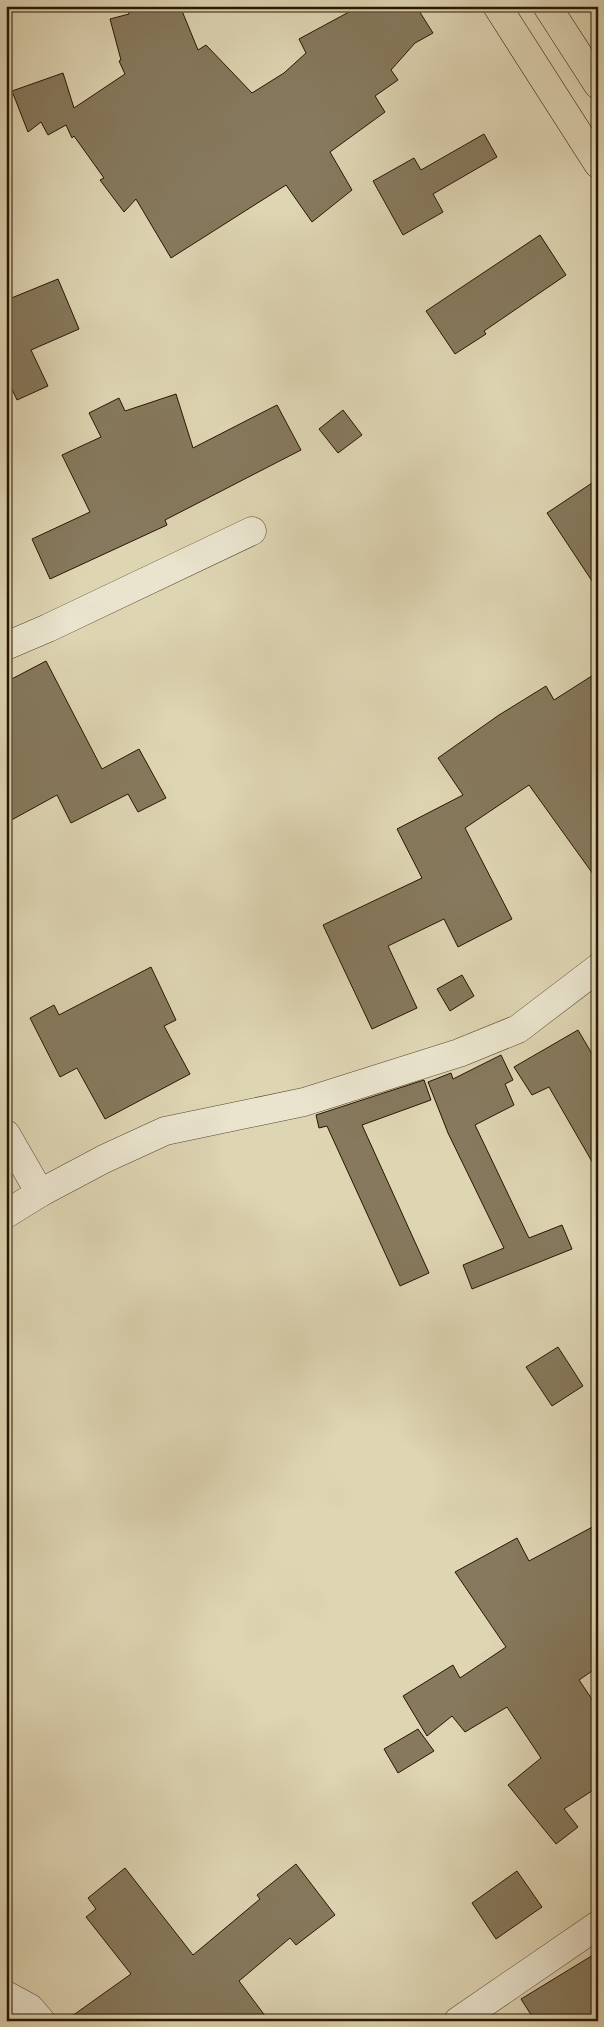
<svg xmlns="http://www.w3.org/2000/svg" width="604" height="2027" font-family="'EB Garamond',serif">
<style>
.building{fill:#86795d;stroke:#271600}
.lines{fill:none;stroke-linecap:round;stroke-linejoin:round}
.minor-casing{stroke:#55462d;stroke-width:29}
.major-casing{stroke:#271600;stroke-width:29}
.highway-casing{stroke:#271600;stroke-width:29}
.minor{stroke:#eae4ce;stroke-width:28}
.major{stroke:#ded5b3;stroke-width:28}
.highway{stroke:#ded5b3;stroke-width:28}
</style>
<rect width="100%" height="100%" fill="#ded5b3"/>
<filter id="stains"><feTurbulence type="fractalNoise" baseFrequency=".004" numOctaves="4"/><feColorMatrix values="0 0 0 0 .2 0 0 0 0 .09 0 0 0 0 .02 0 0 0 .5 -.17"/></filter>
<radialGradient id="worn" r=".72"><stop offset=".6" stop-color="#630" stop-opacity="0"/><stop offset="1" stop-color="#630" stop-opacity=".3"/></radialGradient>
<!-- building -->
<g class="building">
<path d="M 127,6 L 180,6 L 198,50 L 206,45 L 252,93 L 284,73 L 306,53 L 299,39 L 360,6 L 416,6 L 433,33 L 415,43 L 391,70 L 398,80 L 375,96 L 385,112 L 330,152 L 352,190 L 312,222 L 286,185 L 171,258 L 136,199 L 124,212 L 100,180 L 104,178 L 74,136 L 72,138 L 66,125 L 48,135 L 41,122 L 28,132 L 12,91 L 63,73 L 74,108 L 125,74 L 119,61 L 121,60 L 110,19 L 129,14 Z"/>
<path d="M 484,134 L 497,157 L 433,194 L 443,212 L 403,235 L 373,181 L 414,158 L 421,170 Z"/>
<path d="M 540,235 L 566,275 L 484,331 L 486,334 L 455,354 L 426,311 Z"/>
<path d="M 58,279 L 79,329 L 31,350 L 48,386 L 17,400 L 6,376 L 6,294 L 9,299 Z"/>
<path d="M 176,394 L 193,448 L 277,405 L 301,450 L 165,520 L 167,525 L 50,579 L 32,539 L 90,512 L 62,455 L 101,437 L 89,413 L 119,398 L 125,411 Z"/>
<path d="M 343,410 L 362,435 L 338,453 L 319,429 Z"/>
<path d="M 598,479 L 598,590 L 547,513 Z"/>
<path d="M 46,661 L 102,769 L 139,749 L 166,798 L 138,812 L 128,794 L 71,823 L 57,795 L 6,823 L 6,682 Z"/>
<path d="M 598,672 L 598,881 L 529,785 L 465,828 L 512,919 L 458,947 L 444,919 L 388,946 L 417,1008 L 372,1029 L 323,925 L 422,878 L 397,829 L 463,795 L 438,758 L 499,715 L 546,686 L 554,700 Z"/>
<path d="M 151,967 L 176,1020 L 164,1026 L 190,1074 L 105,1119 L 77,1068 L 60,1077 L 30,1018 L 54,1005 L 59,1015 Z"/>
<path d="M 462,975 L 474,996 L 450,1011 L 437,989 Z"/>
<path d="M 578,1030 L 598,1064 L 598,1172 L 549,1087 L 532,1095 L 514,1067 Z"/>
<path d="M 501,1055 L 513,1080 L 505,1084 L 514,1105 L 475,1125 L 529,1238 L 562,1225 L 572,1249 L 472,1289 L 463,1265 L 504,1248 L 448,1133 L 428,1082 L 451,1073 L 453,1079 Z"/>
<path d="M 424,1080 L 431,1100 L 362,1125 L 429,1273 L 400,1286 L 327,1126 L 319,1128 L 316,1115 Z"/>
<path d="M 558,1347 L 583,1386 L 552,1406 L 526,1367 Z"/>
<path d="M 598,1524 L 598,1667 L 579,1680 L 598,1708 L 598,1787 L 564,1809 L 578,1827 L 556,1844 L 508,1785 L 541,1758 L 507,1707 L 465,1732 L 452,1716 L 427,1736 L 403,1696 L 453,1665 L 460,1678 L 506,1647 L 455,1572 L 517,1538 L 529,1561 Z"/>
<path d="M 418,1729 L 434,1751 L 398,1773 L 384,1749 Z"/>
<path d="M 296,1864 L 335,1915 L 296,1945 L 290,1938 L 239,1981 L 269,2021 L 65,2021 L 131,1974 L 86,1917 L 96,1909 L 88,1898 L 125,1868 L 193,1955 L 260,1899 L 257,1895 Z"/>
<path d="M 517,1871 L 542,1907 L 496,1939 L 472,1903 Z"/>
<path d="M 598,1952 L 598,2011 L 583,2021 L 535,2021 L 521,1999 Z"/>
</g>
<g class="lines">
<!-- minor casing -->
<g class="minor-casing">
<g id="minor">
<path d="M 6,646 L 48,628 L 252,531"/>
<path d="M 6,1134 L 40,1193"/>
<path d="M 6,1214 L 40,1193 L 104,1159 L 165,1131 L 304,1102 L 459,1053 L 518,1029 L 598,968"/>
<path d="M 6,1995 L 30,2008 L 41,2021"/>
<path d="M 458,2021 L 598,1925"/>
</g>
</g>
<!-- major casing -->
<g class="major-casing">
<path id="major" d="M 497,6 L 598,164"/>
</g>
<!-- highway casing -->
<g class="highway-casing">
<path id="highway" d="M 547,6 L 598,85"/>
</g>
<!-- minor -->
<use href="#minor" class="minor"/>
<!-- major -->
<use href="#major" class="major"/>
<!-- highway -->
<use href="#highway" class="highway"/>
</g>
<!-- margin -->
<rect width="604" height="2027" fill="none" stroke="#ded5b3" stroke-width="25"/>
<rect x="8" y="8" width="589" height="2012" fill="none" stroke="#271600" stroke-width="2.5"/>
<rect x="12" y="12" width="579" height="2002" fill="none" stroke="#271600"/>
<rect width="100%" height="100%" filter="url(#stains)"/>
<rect width="100%" height="100%" fill="url(#worn)"/>
</svg>
